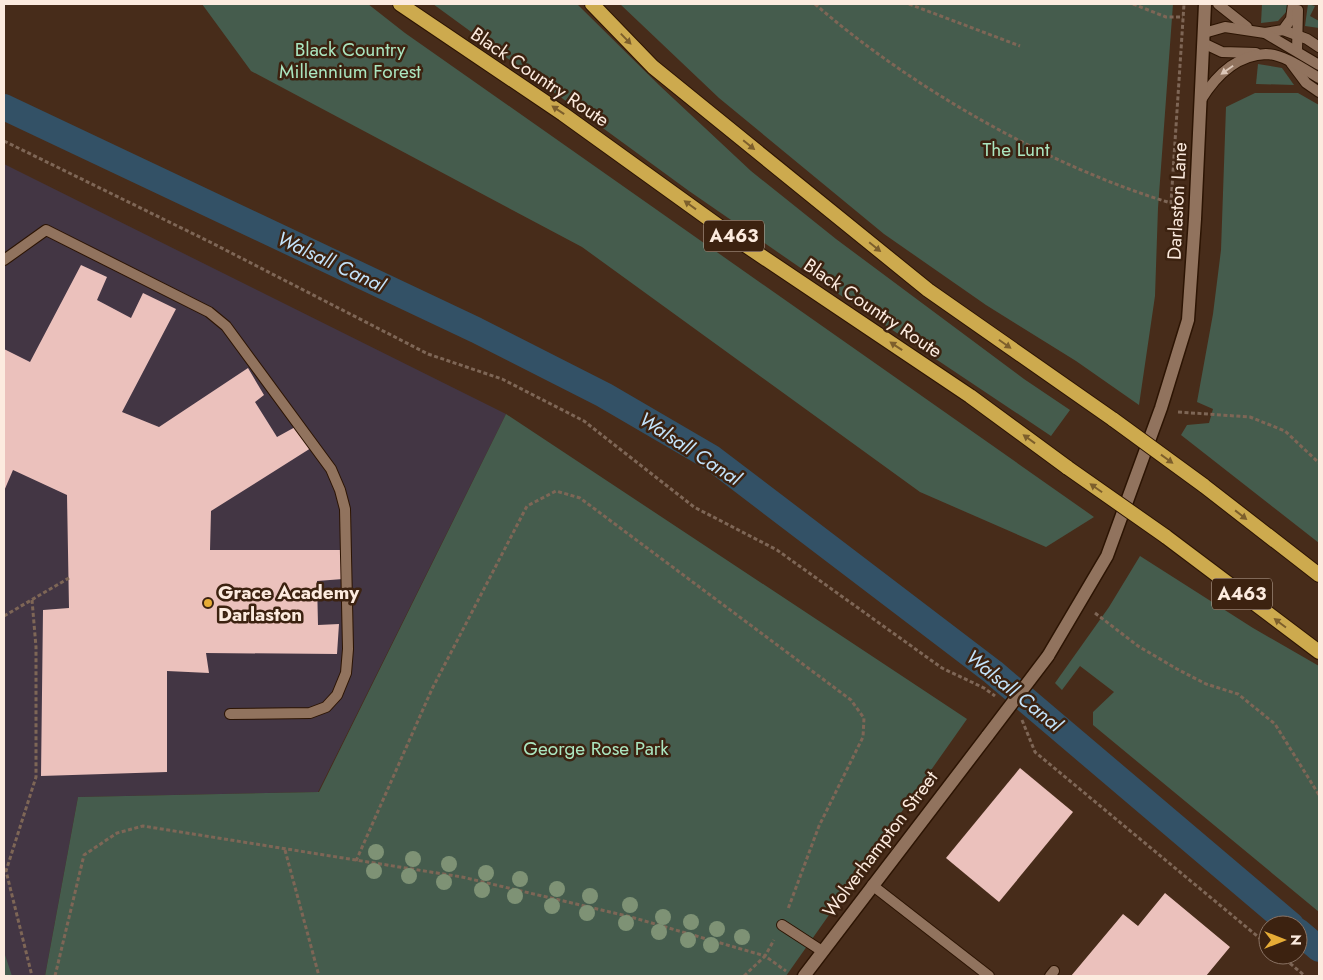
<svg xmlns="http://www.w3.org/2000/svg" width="1323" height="980" font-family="Jost,sans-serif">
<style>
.education{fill:#433644}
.green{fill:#455c4d}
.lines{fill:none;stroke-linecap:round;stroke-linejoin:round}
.canal{stroke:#335166;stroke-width:26}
.building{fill:#ebc1bc}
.service-casing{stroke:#2c1403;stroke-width:12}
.tertiary-casing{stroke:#2c1403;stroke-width:15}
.trunk-casing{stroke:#2c1403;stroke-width:16}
.path{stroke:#7e6656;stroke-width:3;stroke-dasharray:4 2.5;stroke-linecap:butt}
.service{stroke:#91735e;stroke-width:10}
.tertiary{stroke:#91735e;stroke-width:12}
.trunk{stroke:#cdaa4e;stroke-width:14}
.tertiary-bridge-casing{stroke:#2c1403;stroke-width:15;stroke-linecap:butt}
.trunk-bridge-casing{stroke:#2c1403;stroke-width:16;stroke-linecap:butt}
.tertiary-bridge{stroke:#91735e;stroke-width:12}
.trunk-bridge{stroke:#cdaa4e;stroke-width:14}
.tree{fill:#7e9275}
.oneway{fill:#7d5f2c}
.oneway2{fill:#dcc7b8}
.poi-dot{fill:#e6ac36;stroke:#3c2210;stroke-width:2}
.labels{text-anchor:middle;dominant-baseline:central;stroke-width:5;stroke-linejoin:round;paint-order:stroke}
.shield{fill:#3c2210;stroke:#c2afa1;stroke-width:1}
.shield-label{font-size:18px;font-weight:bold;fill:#fcebdf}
.park-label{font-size:19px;fill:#abe6c0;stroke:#3c2210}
.street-label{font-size:19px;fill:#fcebdf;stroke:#3c2210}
.poi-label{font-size:19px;font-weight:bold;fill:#fcebdf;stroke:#3c2210;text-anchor:start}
.water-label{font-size:20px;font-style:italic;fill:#c3e3fb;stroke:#3c2210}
</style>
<rect width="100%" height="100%" fill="#472c1a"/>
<!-- education -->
<path class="education" d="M 4,164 L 506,414 L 318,792 L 78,797 L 45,976 L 4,976 Z"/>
<!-- green -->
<g class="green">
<path d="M 202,4 L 368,4 L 405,33 L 1094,517 L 1046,547 L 920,492 L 582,247 L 251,71 Z"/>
<path d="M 433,4 L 577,4 L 659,85 L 751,171 L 836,239 L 1024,379 L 1070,410 L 1051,436 L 834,291 L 689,191 Z"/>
<path d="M 620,4 L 1173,4 L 1158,208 L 1155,296 L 1139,405 L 1076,361 L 986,305 L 884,234 L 719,98 Z"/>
<path d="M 1262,4 L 1288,4 L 1288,10 L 1278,21 L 1261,23 Z"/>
<path d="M 1308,4 L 1315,6 L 1310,16 L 1319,21 L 1319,28 L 1305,26 Z"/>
<path d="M 1258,64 L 1282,68 L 1294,85 L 1256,84 Z"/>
<path d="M 1255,93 L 1298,93 L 1319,105 L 1319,543 L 1181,435 L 1187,425 L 1209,423 L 1213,409 L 1197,402 L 1213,314 L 1221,250 L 1226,107 Z"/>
<path d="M 506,414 L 967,719 L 786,976 L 45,976 L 78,797 L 319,792 Z"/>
<path d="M 1140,556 L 1253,628 L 1319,666 L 1319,912 L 1093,725 L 1093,712 L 1114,692 L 1080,666 L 1062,690 L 1055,683 L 1109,607 Z"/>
<path d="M 4,952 L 12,976 L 4,976 Z"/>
</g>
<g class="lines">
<!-- canal -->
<g class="canal">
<path d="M 4,107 L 476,330 L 604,395 L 712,458 L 993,672 L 1291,925"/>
<path d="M 1298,931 L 1319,949"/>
</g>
</g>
<!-- building -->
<g class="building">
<path d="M 81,265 L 107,277 L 97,300 L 131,318 L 143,293 L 176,309 L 122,412 L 159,427 L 248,368 L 264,395 L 255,402 L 277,437 L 297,426 L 311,448 L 211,511 L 210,550 L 343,550 L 343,579 L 317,581 L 318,625 L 339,624 L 337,654 L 206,653 L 209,673 L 167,671 L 167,772 L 41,776 L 43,610 L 69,608 L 67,495 L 13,470 L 4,491 L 4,349 L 30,362 Z"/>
<path d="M 1020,768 L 1073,812 L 999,902 L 946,858 Z"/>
<path d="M 1165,893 L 1230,947 L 1206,976 L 1071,976 L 1123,914 L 1138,926 Z"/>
</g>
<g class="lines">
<!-- service casing -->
<g class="service-casing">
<g id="service">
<path d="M 1218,4 L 1247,27"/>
<path d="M 1283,30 L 1307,39 L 1319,47"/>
<path d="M 1204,33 L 1225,27 L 1265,33 L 1283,30 L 1291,19 L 1293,4"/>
<path d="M 1265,33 L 1319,65"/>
<path d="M 1203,43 L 1222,52 L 1256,53"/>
<path d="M 1297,51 L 1298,10"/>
<path d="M 1291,63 L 1306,83 L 1319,92"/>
<path d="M 1201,100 C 1215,77 1236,55 1266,54 C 1283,54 1304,69 1319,78"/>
<path d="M 4,260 L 46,230 L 209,312 L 226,326 L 331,469 L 340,490 L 345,509 L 348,649 L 346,673 L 337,695 L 326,707 L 310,713 L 230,714"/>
<path d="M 872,885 L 989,976"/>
<path d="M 782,925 L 822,951"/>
<path d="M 1050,976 L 1054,971"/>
</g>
</g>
<!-- tertiary casing -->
<g class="tertiary-casing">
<g id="tertiary">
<path d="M 1048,656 L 1107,556 L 1161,408 L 1188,320 L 1195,219 L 1205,4"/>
<path d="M 804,976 L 988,735"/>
</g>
</g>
<!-- trunk casing -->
<g class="trunk-casing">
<g id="trunk">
<path d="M 400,4 L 563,114 L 745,245 L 970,396 L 1068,468"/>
<path d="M 592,4 L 653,67 L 928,290 L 1114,420"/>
<path d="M 1203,485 L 1319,575"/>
<path d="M 1165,536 L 1319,652"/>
</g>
</g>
<!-- path -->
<g class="path">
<path d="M 815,4 C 910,87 1050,167 1171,203 L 1184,4"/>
<path d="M 909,4 L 1020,46"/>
<path d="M 1133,4 L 1166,17 L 1183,17"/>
<path d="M 4,141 L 210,242 L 428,354 L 502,379 L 584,421 L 694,507 L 777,550 L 942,668 L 984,688 L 995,696"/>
<path d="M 1178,412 L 1250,417 L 1285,431 L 1319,463"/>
<path d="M 32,600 L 36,647 L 36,777 L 6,871 L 32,976"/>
<path d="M 1095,613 L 1138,646 L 1177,669 L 1206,684 L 1238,694 L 1275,724 L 1319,795"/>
<path d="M 4,616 L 69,578"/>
<path d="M 1022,720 L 1035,752 L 1268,945"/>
<path d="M 285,850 L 319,976"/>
<path d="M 356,861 L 432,689 L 527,506 L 556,491 L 580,498 L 851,700 L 864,718 L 863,737 L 819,826 L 788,909"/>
<path d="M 1280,955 L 1305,976"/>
<path d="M 55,976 L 84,855 L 117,833 L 143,826 L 462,877 L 631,917 L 765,956 L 774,940"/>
<path d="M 744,976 L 765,956 L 786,971"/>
</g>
<!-- service -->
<use href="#service" class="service"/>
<!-- tertiary -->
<use href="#tertiary" class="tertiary"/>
<!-- trunk -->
<use href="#trunk" class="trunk"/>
<!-- tertiary-bridge casing -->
<g class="tertiary-bridge-casing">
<path id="tertiary-bridge" d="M 988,735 L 1048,656"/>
</g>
<!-- trunk-bridge casing -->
<g class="trunk-bridge-casing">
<g id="trunk-bridge">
<path d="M 1114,420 L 1203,485"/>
<path d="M 1068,468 L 1165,536"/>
</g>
</g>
<!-- tertiary-bridge -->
<use href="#tertiary-bridge" class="tertiary-bridge"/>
<!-- trunk-bridge -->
<use href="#trunk-bridge" class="trunk-bridge"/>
</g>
<!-- trees -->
<g class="tree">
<circle cx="376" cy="852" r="8"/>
<circle cx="413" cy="859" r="8"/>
<circle cx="449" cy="864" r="8"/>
<circle cx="374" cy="871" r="8"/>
<circle cx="486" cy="873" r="8"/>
<circle cx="409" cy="876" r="8"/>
<circle cx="520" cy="879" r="8"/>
<circle cx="444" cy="882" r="8"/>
<circle cx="557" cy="889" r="8"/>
<circle cx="482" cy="890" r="8"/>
<circle cx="515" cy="896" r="8"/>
<circle cx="590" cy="896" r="8"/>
<circle cx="630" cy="905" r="8"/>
<circle cx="552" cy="906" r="8"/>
<circle cx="587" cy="913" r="8"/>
<circle cx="663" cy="917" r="8"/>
<circle cx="691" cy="922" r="8"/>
<circle cx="626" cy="923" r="8"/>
<circle cx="717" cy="929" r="8"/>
<circle cx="659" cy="932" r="8"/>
<circle cx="742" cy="937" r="8"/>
<circle cx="688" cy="940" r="8"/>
<circle cx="711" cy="945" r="8"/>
</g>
<!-- one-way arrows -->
<defs><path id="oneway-solid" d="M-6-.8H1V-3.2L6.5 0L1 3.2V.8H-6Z" transform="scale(1.25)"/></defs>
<g class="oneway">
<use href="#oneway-solid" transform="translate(626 39) rotate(46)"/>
<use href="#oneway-solid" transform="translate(558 110) rotate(-146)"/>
<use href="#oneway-solid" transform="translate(749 145) rotate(39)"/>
<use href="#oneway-solid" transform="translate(690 205) rotate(-144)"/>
<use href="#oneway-solid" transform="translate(875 247) rotate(39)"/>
<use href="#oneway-solid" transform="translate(1005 344) rotate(35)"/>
<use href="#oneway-solid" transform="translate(896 346) rotate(-146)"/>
<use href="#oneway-solid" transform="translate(1029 439) rotate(-144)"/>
<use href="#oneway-solid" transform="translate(1167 459) rotate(36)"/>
<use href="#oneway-solid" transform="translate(1096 488) rotate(-145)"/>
<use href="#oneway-solid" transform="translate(1241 515) rotate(38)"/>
<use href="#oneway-solid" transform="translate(1280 623) rotate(-143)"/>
</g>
<use class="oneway2" href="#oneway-solid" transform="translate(1227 70) rotate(145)"/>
<!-- markers -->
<circle class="poi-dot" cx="208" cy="603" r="5"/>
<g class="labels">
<!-- shield labels -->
<g class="shield">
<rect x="704" y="220.5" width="60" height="31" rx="4"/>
<rect x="1212" y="578.5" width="60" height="31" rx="4"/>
</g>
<g class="shield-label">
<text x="734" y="236">A463</text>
<text x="1242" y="594">A463</text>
</g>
<!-- park labels -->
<g class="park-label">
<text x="350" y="49">Black Country<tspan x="350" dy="22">Millennium Forest</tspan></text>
<text x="1016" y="149">The Lunt</text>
<text x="596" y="748">George Rose Park</text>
</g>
<!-- street labels -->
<g class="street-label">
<text transform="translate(540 77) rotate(34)">Black Country Route</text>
<text transform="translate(1177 201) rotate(-87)">Darlaston Lane</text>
<text transform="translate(873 308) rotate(34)">Black Country Route</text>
<text transform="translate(880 844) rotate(-53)">Wolverhampton Street</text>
</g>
<!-- poi labels -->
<g class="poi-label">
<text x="218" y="592">Grace Academy<tspan x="218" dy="22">Darlaston</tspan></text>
</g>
<!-- water labels -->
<g class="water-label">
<text transform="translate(331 262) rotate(25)">Walsall Canal</text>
<text transform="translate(690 449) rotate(33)">Walsall Canal</text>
<text transform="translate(1014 691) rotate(39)">Walsall Canal</text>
</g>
</g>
<!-- border -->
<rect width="1323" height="980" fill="none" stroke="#fcebdf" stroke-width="10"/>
<!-- north arrow -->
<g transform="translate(1283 940) rotate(90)"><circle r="24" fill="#3c2210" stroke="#897263"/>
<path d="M0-4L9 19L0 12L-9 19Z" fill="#e6ac36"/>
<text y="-8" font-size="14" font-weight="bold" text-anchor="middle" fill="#fcebdf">N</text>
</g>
</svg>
